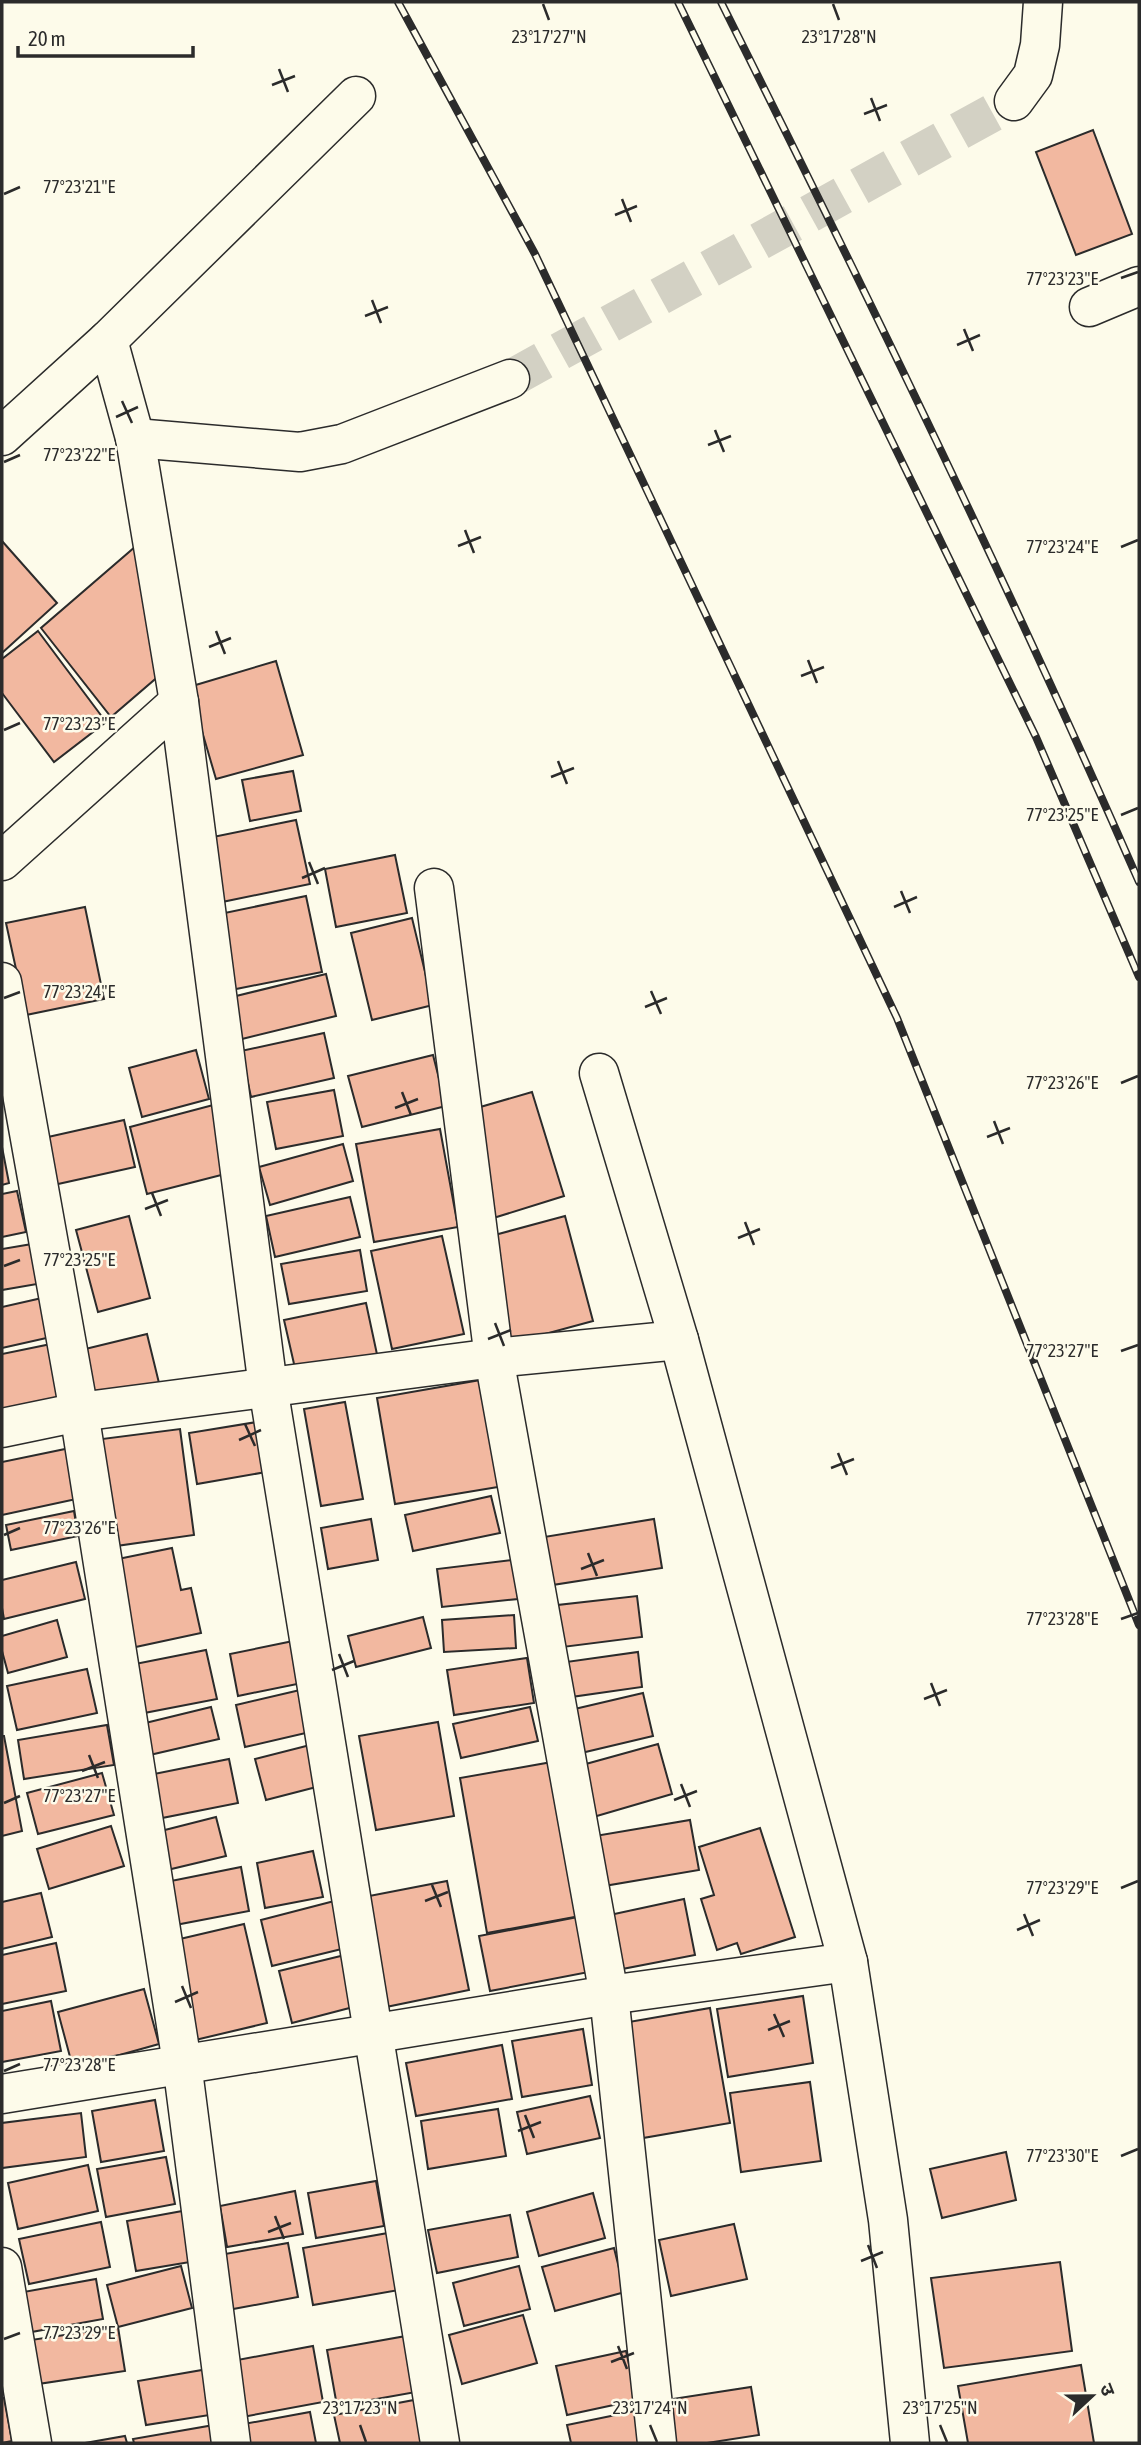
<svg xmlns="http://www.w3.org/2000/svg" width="1141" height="2445" font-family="'Asap Condensed','Noto Sans Devanagari',sans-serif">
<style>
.building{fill:#f2b8a0;stroke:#2b2b2b;stroke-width:2}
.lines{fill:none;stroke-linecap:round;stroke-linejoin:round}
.minor-tunnel{stroke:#d3d1c4;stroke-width:38;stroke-dasharray:38 19;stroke-linecap:butt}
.minor-casing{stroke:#2b2b2b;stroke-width:41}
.minor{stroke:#fdfbea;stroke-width:38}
.rail-casing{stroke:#2b2b2b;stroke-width:8}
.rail{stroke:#fdfbea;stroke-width:5;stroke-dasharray:16;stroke-linecap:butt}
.ticks{fill:none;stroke:#2b2b2b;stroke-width:2.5}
.ticks-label{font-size:18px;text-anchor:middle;fill:#2b2b2b;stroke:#fdfbea;stroke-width:5;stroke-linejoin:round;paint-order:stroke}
</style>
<rect width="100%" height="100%" fill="#fdfbea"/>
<!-- building -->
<g class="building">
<path d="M 1093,130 L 1132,234 L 1076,255 L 1036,152 Z"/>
<path d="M 143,540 L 161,674 L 111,717 L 41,628 Z"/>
<path d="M 2,541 L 57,603 L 2,653 Z"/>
<path d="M 38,631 L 106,722 L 54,762 L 2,693 L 2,659 Z"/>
<path d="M 276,661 L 303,755 L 216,779 L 189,687 Z"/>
<path d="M 293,771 L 301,811 L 250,821 L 242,780 Z"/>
<path d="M 296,820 L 310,884 L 222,902 L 208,838 Z"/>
<path d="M 395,855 L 407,913 L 336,927 L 325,869 Z"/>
<path d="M 306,896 L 322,972 L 231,990 L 215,915 Z"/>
<path d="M 85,907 L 104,999 L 26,1015 L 6,923 Z"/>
<path d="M 412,918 L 433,1005 L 372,1020 L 351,933 Z"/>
<path d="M 326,974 L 336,1016 L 242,1039 L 232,997 Z"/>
<path d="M 324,1033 L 334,1078 L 251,1097 L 241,1051 Z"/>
<path d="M 196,1050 L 209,1099 L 142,1117 L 129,1068 Z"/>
<path d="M 433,1055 L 446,1106 L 362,1127 L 348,1076 Z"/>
<path d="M 334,1090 L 343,1136 L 276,1149 L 267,1102 Z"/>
<path d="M 532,1092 L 564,1196 L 487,1220 L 463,1112 Z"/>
<path d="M 217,1104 L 233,1172 L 147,1194 L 130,1127 Z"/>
<path d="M 124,1120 L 135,1167 L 49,1186 L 39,1139 Z"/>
<path d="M 440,1129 L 458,1227 L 374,1242 L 356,1144 Z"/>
<path d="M 343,1144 L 353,1181 L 270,1205 L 259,1167 Z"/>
<path d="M 2,1147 L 9,1183 L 2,1185 Z"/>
<path d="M 17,1191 L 26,1232 L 2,1237 L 2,1194 Z"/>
<path d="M 350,1197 L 360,1237 L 275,1257 L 266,1216 Z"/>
<path d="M 129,1216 L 150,1298 L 98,1312 L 76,1230 Z"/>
<path d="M 565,1216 L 593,1321 L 504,1345 L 491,1236 Z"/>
<path d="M 442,1236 L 464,1334 L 392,1349 L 371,1251 Z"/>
<path d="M 38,1243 L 43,1283 L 2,1290 L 2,1249 Z"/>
<path d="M 360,1250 L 367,1291 L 289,1304 L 281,1264 Z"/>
<path d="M 42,1298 L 51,1337 L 2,1348 L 2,1307 Z"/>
<path d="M 366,1303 L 378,1359 L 297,1377 L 284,1320 Z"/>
<path d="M 147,1334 L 159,1383 L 89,1400 L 77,1351 Z"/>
<path d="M 51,1344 L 64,1404 L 2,1417 L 2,1354 Z"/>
<path d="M 492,1378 L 510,1485 L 395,1504 L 377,1398 Z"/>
<path d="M 345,1402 L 363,1499 L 321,1506 L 304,1409 Z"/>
<path d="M 263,1421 L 272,1471 L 197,1484 L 189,1433 Z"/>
<path d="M 180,1429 L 194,1535 L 109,1547 L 94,1440 Z"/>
<path d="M 70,1448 L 81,1498 L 2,1515 L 2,1462 Z"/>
<path d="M 491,1496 L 500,1533 L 413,1551 L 405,1515 Z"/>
<path d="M 74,1511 L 78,1536 L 11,1550 L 6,1525 Z"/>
<path d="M 371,1519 L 378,1560 L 328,1569 L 321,1528 Z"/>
<path d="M 654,1519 L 662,1568 L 546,1586 L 538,1538 Z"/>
<path d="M 172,1548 L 181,1590 L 191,1588 L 201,1633 L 131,1648 L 113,1560 Z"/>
<path d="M 513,1560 L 518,1599 L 442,1607 L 437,1569 Z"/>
<path d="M 76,1562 L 85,1599 L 4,1619 L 2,1608 L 2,1580 Z"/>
<path d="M 637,1596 L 642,1637 L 555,1648 L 549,1606 Z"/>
<path d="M 514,1615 L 516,1648 L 444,1652 L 442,1620 Z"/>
<path d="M 423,1617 L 431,1648 L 356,1667 L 348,1636 Z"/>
<path d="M 57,1620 L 67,1657 L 8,1673 L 2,1651 L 2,1636 Z"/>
<path d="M 303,1639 L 312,1681 L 238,1696 L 230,1654 Z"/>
<path d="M 206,1650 L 217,1699 L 139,1714 L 130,1665 Z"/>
<path d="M 638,1652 L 642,1687 L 564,1698 L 559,1663 Z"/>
<path d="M 527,1658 L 534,1703 L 454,1715 L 447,1670 Z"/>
<path d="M 87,1669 L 97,1713 L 17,1730 L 7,1686 Z"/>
<path d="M 313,1687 L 323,1729 L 245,1747 L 236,1705 Z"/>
<path d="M 643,1693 L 653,1736 L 577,1754 L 566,1711 Z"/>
<path d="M 211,1707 L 219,1739 L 141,1757 L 133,1726 Z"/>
<path d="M 530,1707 L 538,1741 L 461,1758 L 453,1724 Z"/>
<path d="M 438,1722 L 454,1816 L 376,1830 L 359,1736 Z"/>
<path d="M 107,1725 L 114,1765 L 24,1779 L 18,1740 Z"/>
<path d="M 2,1736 L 4,1736 L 22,1831 L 2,1836 Z"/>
<path d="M 318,1743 L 328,1784 L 266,1800 L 255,1759 Z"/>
<path d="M 658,1744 L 672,1794 L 590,1818 L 575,1767 Z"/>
<path d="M 229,1759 L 238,1803 L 157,1819 L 149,1775 Z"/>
<path d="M 552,1762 L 580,1916 L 487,1933 L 460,1778 Z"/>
<path d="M 102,1773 L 114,1815 L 38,1834 L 27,1793 Z"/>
<path d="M 216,1817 L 226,1856 L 163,1871 L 153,1833 Z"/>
<path d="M 690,1820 L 699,1870 L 604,1886 L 595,1836 Z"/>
<path d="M 111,1826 L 124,1866 L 49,1889 L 37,1849 Z"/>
<path d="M 760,1828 L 795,1937 L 741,1954 L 737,1943 L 717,1950 L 701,1899 L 714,1895 L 699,1847 Z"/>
<path d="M 313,1851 L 323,1897 L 265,1908 L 257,1863 Z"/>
<path d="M 241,1867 L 249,1911 L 170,1926 L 161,1883 Z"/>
<path d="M 447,1881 L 469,1990 L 386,2007 L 364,1897 Z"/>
<path d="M 41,1893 L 52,1937 L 2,1949 L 2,1902 Z"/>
<path d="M 342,1899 L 354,1946 L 272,1966 L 261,1920 Z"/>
<path d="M 684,1899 L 695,1955 L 617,1970 L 605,1916 Z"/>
<path d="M 583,1916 L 594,1971 L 490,1991 L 479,1936 Z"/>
<path d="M 244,1924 L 267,2023 L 191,2041 L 167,1942 Z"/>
<path d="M 56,1943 L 66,1991 L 2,2004 L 2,1955 Z"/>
<path d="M 349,1954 L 361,2005 L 292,2023 L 279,1971 Z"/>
<path d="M 144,1989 L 159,2044 L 73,2068 L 58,2012 Z"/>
<path d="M 803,1996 L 813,2063 L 728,2077 L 717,2009 Z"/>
<path d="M 51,2001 L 61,2051 L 2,2062 L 2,2011 Z"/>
<path d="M 710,2008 L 730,2123 L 643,2138 L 623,2023 Z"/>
<path d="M 583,2029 L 592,2085 L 522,2097 L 512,2041 Z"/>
<path d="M 502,2045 L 512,2099 L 416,2116 L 406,2063 Z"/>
<path d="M 810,2082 L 821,2161 L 741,2172 L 730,2093 Z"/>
<path d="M 590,2096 L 600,2138 L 527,2154 L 517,2112 Z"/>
<path d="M 155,2100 L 164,2151 L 101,2162 L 92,2111 Z"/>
<path d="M 498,2109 L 506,2156 L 428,2169 L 421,2121 Z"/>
<path d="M 81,2113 L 86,2157 L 2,2168 L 2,2123 Z"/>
<path d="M 1006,2152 L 1016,2200 L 942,2218 L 930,2169 Z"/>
<path d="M 166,2157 L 175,2204 L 106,2217 L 97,2169 Z"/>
<path d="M 88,2165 L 98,2211 L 18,2229 L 8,2183 Z"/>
<path d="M 376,2181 L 384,2226 L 316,2238 L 308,2193 Z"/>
<path d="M 295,2191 L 303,2234 L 227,2247 L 220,2206 Z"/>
<path d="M 593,2193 L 605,2238 L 539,2256 L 527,2212 Z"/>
<path d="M 199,2208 L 208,2259 L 136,2271 L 127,2221 Z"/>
<path d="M 510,2215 L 518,2257 L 437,2273 L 428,2230 Z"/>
<path d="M 101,2222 L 110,2267 L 29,2284 L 19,2239 Z"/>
<path d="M 734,2224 L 747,2279 L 671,2296 L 659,2240 Z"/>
<path d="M 388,2233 L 399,2290 L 313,2305 L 303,2248 Z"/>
<path d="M 288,2243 L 298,2297 L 217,2312 L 208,2257 Z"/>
<path d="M 614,2248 L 625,2292 L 555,2311 L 542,2267 Z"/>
<path d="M 1060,2262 L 1072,2351 L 944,2368 L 931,2278 Z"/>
<path d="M 181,2266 L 192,2308 L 118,2327 L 107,2285 Z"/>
<path d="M 519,2266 L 530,2309 L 464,2326 L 453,2283 Z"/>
<path d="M 96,2279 L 103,2319 L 26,2333 L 18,2293 Z"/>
<path d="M 523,2315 L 537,2363 L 462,2384 L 449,2335 Z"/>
<path d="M 118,2327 L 125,2371 L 38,2384 L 31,2340 Z"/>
<path d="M 406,2336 L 416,2392 L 337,2406 L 327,2350 Z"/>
<path d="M 313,2346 L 323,2402 L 237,2418 L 227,2362 Z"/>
<path d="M 626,2351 L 637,2400 L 567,2415 L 556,2366 Z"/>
<path d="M 1081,2365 L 1094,2443 L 968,2443 L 958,2386 Z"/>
<path d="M 208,2369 L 216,2414 L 146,2425 L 138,2381 Z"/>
<path d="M 751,2387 L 759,2435 L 707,2443 L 673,2443 L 666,2400 Z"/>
<path d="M 2,2398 L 4,2398 L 12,2441 L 2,2443 Z"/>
<path d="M 414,2400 L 422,2443 L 340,2443 L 334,2415 Z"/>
<path d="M 645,2409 L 651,2443 L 571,2443 L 567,2425 Z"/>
<path d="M 310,2412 L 316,2443 L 237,2443 L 233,2426 Z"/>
<path d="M 214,2425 L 217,2443 L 134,2443 L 133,2439 Z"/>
<path d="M 125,2436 L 127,2443 L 85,2443 Z"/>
</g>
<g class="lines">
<!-- minor-tunnel -->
<path class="minor-tunnel" d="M 510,379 L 1014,101"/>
<!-- minor casing -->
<g class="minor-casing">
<g id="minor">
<path d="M 1014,101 L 1033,75 L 1040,45 L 1043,2"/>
<path d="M 1089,307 L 1139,286"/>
<path d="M 108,340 L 135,438 L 179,702 L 268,1387 L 440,2443"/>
<path d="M 2,436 L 108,340 L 356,96"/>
<path d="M 135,438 L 300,452 L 342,444 L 510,379"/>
<path d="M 2,861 L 179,702"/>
<path d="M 434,888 L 494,1358 L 609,1995 L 657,2443"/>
<path d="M 2,982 L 79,1412 L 182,2063 L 231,2443"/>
<path d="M 599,1073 L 679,1340 L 848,1962 L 888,2220 L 910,2443"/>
<path d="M 2,1428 L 79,1412 L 494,1358 L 679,1340"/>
<path d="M 2,2094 L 609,1995 L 848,1962"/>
<path d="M 2,2267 L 32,2443"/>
</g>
</g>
<!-- minor -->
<use href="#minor" class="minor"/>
<!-- rail casing -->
<g class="rail-casing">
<g id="rail">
<path d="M 398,2 L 535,254 L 897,1018 L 1139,1625"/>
<path d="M 678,2 L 1036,737 L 1139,977"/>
<path d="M 721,2 C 866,292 1009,585 1139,882"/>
</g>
</g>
<!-- rail -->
<use href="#rail" class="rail"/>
</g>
<!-- ticks -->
<path class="ticks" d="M 543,4 L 549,20M 833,4 L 839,20M 279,69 L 288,92M 272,85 L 295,76M 871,98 L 880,121M 864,114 L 887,105M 4,194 L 20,187M 622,199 L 631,222M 615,215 L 637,206M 1121,278 L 1138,272M 372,300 L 381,323M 365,316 L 388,307M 964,329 L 973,351M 957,345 L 980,335M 122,401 L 132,423M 116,417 L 138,407M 715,430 L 724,452M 708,445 L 731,436M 4,462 L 20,455M 465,530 L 474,553M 458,546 L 481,537M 1121,547 L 1138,540M 216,631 L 225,654M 209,647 L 231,638M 808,660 L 817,683M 801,676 L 824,667M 4,730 L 20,723M 558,761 L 567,784M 551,777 L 574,768M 1121,815 L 1138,808M 309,862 L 318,884M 302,878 L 325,868M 901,891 L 910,913M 894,907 L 917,897M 651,991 L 661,1014M 4,998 L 20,992M 645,1007 L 667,998M 1121,1083 L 1138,1076M 402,1092 L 411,1115M 395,1108 L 418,1099M 994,1121 L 1003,1144M 987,1137 L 1010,1128M 152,1193 L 161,1216M 145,1209 L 168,1200M 745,1222 L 754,1245M 738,1238 L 760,1229M 4,1266 L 20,1260M 495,1323 L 504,1346M 488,1339 L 511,1330M 1121,1351 L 1138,1345M 245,1424 L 255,1446M 239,1440 L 261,1430M 838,1453 L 847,1475M 831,1468 L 854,1459M 4,1535 L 20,1528M 588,1553 L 597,1576M 581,1569 L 604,1560M 1121,1619 L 1138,1613M 339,1654 L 348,1677M 332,1670 L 354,1661M 931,1683 L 940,1706M 924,1699 L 947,1690M 89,1755 L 98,1778M 82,1771 L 105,1762M 681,1784 L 690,1807M 674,1800 L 697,1791M 4,1803 L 20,1796M 432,1885 L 441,1907M 1121,1888 L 1138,1881M 425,1901 L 448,1892M 1024,1914 L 1033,1936M 1017,1930 L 1040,1920M 182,1986 L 191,2008M 175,2002 L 198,1992M 774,2014 L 784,2037M 768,2030 L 790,2021M 4,2071 L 20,2064M 525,2115 L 534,2138M 518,2131 L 541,2122M 1121,2156 L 1138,2149M 275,2216 L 284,2239M 268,2232 L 291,2223M 868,2245 L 877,2268M 861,2261 L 883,2252M 4,2339 L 20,2333M 618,2346 L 627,2369M 611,2362 L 634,2353M 360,2425 L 366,2442M 650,2425 L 657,2442M 940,2425 L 947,2442"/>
<g class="ticks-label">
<text x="839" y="43">23°17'28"N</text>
<text x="549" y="43">23°17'27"N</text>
<text x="79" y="193">77°23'21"E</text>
<text x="1062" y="285">77°23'23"E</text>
<text x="79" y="461">77°23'22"E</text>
<text x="1062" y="553">77°23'24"E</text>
<text x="79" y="730">77°23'23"E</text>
<text x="1062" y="821">77°23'25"E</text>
<text x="79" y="998">77°23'24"E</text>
<text x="1062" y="1089">77°23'26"E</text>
<text x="79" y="1266">77°23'25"E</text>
<text x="1062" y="1357">77°23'27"E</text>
<text x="79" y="1534">77°23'26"E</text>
<text x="1062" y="1625">77°23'28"E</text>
<text x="79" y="1802">77°23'27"E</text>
<text x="1062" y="1894">77°23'29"E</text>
<text x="79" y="2071">77°23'28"E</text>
<text x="1062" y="2162">77°23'30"E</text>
<text x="79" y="2339">77°23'29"E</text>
<text x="360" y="2414">23°17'23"N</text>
<text x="650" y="2414">23°17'24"N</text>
<text x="940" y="2414">23°17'25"N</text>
</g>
<!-- border -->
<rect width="1141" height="2445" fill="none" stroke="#2b2b2b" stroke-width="7"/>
<!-- north arrow -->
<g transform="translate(1092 2396) rotate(68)" stroke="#fdfbea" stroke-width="5" paint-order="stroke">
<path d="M0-5L12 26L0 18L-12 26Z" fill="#2b2b2b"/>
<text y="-10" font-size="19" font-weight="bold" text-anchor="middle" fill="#2b2b2b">उ</text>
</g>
<!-- scale -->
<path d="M18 46v10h175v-10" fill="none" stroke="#2b2b2b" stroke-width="3.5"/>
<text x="28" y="46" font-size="21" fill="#2b2b2b" stroke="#fdfbea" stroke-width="5" paint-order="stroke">20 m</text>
</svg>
